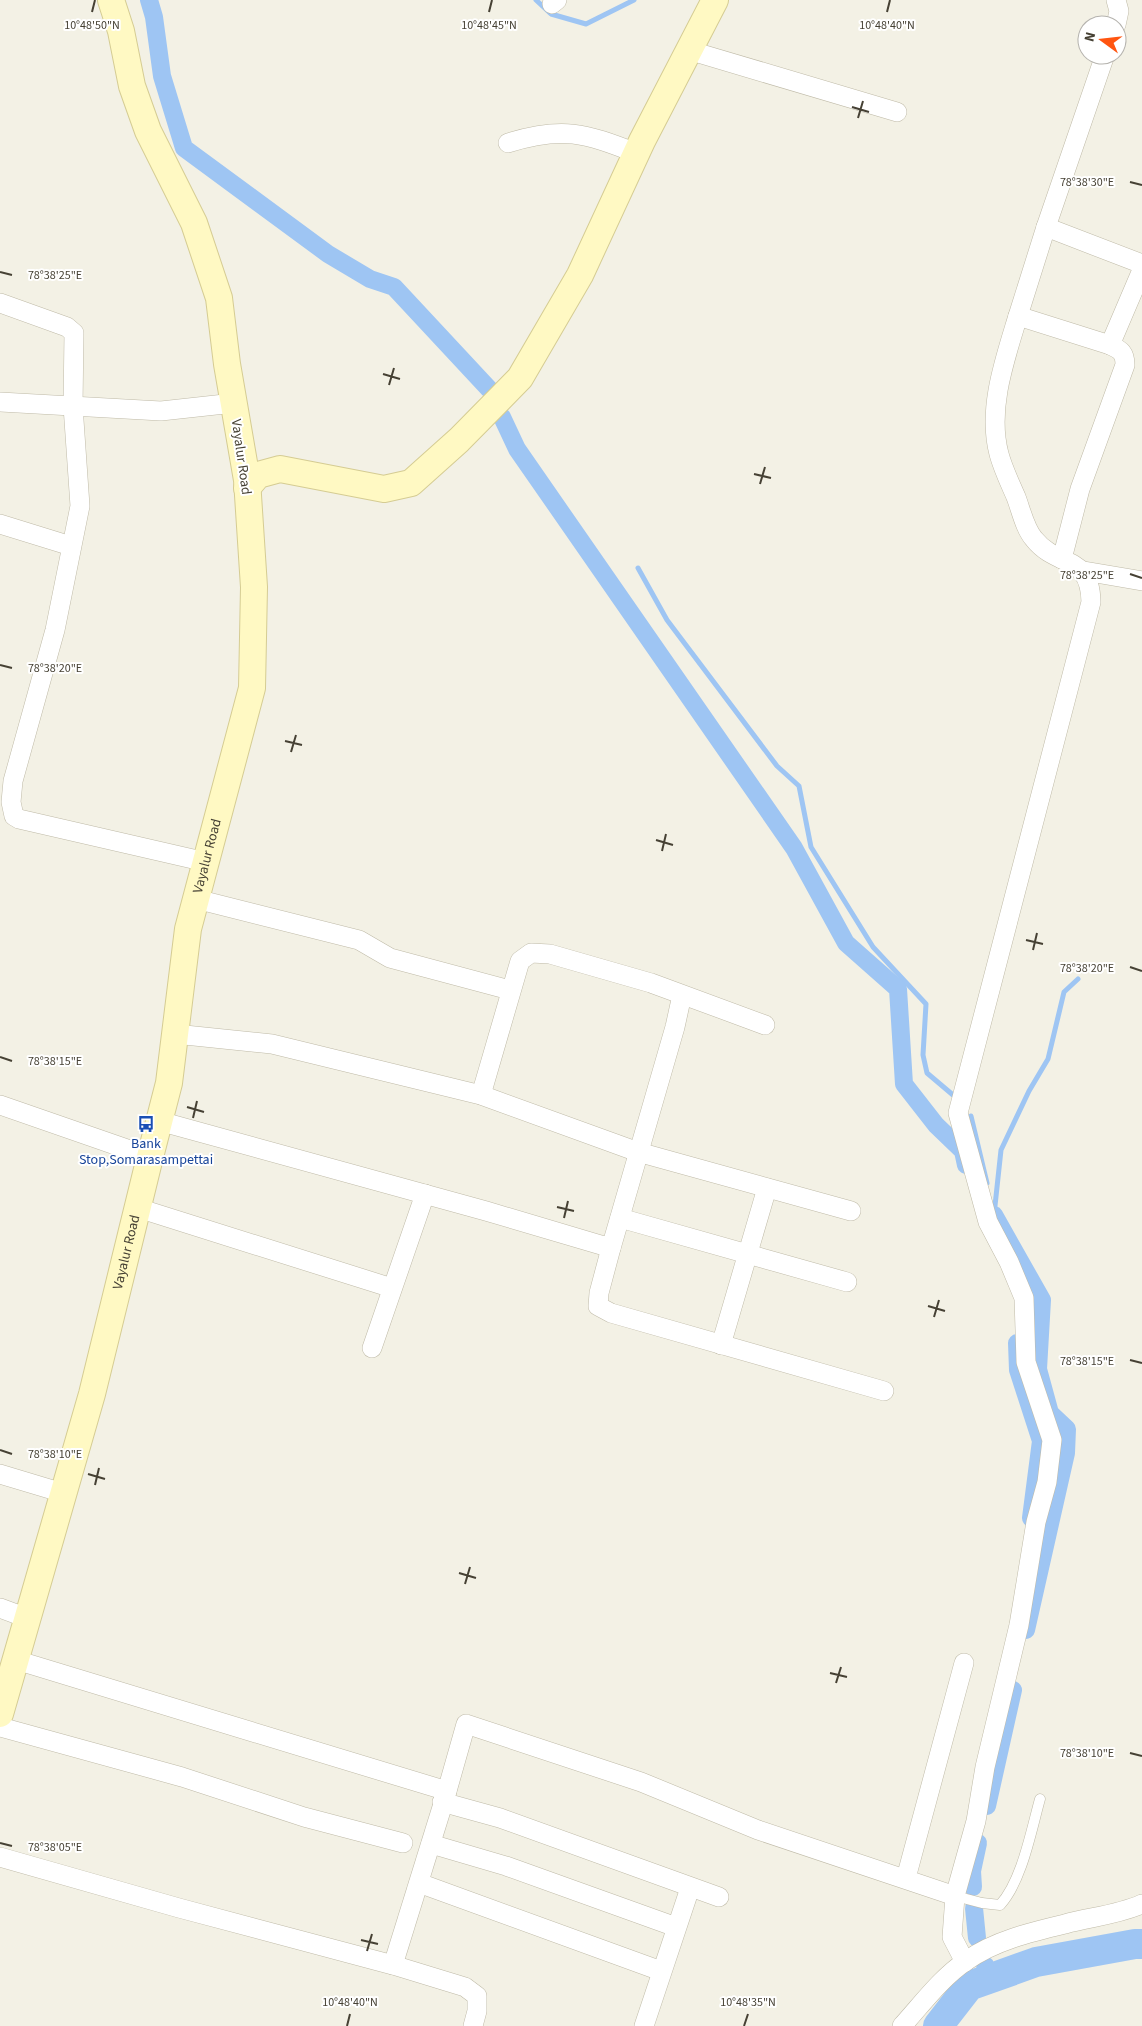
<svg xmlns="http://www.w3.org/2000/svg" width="1142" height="2026" font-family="'Source Sans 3',sans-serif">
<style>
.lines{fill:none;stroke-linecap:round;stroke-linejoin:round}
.stream{stroke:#9ec5f3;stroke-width:5}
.canal{stroke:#9ec5f3;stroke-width:18}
.river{stroke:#9ec5f3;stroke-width:30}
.lane-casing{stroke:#bfbaa7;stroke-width:11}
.street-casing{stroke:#bfbaa7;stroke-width:20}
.secondary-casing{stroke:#d5cc93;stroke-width:28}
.lane{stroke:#fff;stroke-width:10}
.street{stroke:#fff;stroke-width:19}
.secondary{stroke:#fff9c3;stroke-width:26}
.ticks{fill:none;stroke:#464134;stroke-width:2}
.labels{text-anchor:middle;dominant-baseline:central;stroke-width:4;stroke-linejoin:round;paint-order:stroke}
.street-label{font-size:14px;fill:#464134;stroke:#fff}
.transit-label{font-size:14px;fill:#164399;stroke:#fff}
.ticks-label{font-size:12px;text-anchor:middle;fill:#464134;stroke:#fff;stroke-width:4;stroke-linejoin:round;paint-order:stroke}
</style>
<rect width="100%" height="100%" fill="#f3f1e5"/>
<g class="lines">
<!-- stream -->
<g class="stream">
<path d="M 536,0 L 551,14 L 586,24 L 634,0"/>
<path d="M 638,568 L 667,620 L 777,766 L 799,786 L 811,847 L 873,947 L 926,1004 L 923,1055 L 927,1073 L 953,1095"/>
<path d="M 971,1116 L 987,1183"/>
<path d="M 994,1215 L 1001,1150 L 1029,1091 L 1048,1059 L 1064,992 L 1078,979"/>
</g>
<!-- canal -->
<g class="canal">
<path d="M 149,0 L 154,17 L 162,76 L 184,148 L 328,254 L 370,279 L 394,287 L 489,389"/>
<path d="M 502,417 L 517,449 L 794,848 L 846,943 L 898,989 L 904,1084 L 936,1125 L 963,1151 L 966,1165"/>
<path d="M 994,1215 L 1042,1300 L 1038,1369 L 1050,1413 L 1067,1429 L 1066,1453 L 1026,1630"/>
<path d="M 1017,1343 L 1018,1370 L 1041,1441 L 1031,1518"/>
<path d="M 987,1806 L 1013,1690"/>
<path d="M 973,1887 L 972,1871 L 978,1843"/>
<path d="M 974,1908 L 977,1938"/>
<path d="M 985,1965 L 989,1979"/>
</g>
<!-- river -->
<path class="river" d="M 938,2026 L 969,1986 L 1036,1962 L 1135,1944 L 1142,1944"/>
<!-- lane casing -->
<g class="lane-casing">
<path id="lane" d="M 955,1896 L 982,1903 L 1000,1905 C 1022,1881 1031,1831 1040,1799"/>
</g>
<!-- street casing -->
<g class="street-casing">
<g id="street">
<path d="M 552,4 L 557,0"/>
<path d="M 1116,25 L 1119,11 L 1116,0"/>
<path d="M 688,50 L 897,112"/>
<path d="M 508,143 C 562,126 585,133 636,153"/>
<path d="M 1046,227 L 1142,264"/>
<path d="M 0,303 L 67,327 L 74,333 L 73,406 L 80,506 L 55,630 L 13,781 L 11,802 L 14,816 L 19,819 L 206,862"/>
<path d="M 1110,345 L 1142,270"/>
<path d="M 0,402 L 161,411 L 234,403"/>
<path d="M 0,524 L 71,546"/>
<path d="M 1062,559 L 1080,489 L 1125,365 C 1125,353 1121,350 1110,345 L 1018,316 L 1046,227 L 1105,55"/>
<path d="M 1084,571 L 1142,581"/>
<path d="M 196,899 L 359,940 L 390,958 L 510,990"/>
<path d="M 175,1034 L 272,1044 L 481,1095 L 638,1152 L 851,1211"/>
<path d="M 481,1095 L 520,961 L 531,953 L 550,954 L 651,983 L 765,1025"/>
<path d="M 0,1105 L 150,1157"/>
<path d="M 159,1121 L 486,1211 L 611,1248 L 675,1027 L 682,995"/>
<path d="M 138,1208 L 392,1288"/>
<path d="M 620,1218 L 847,1282"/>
<path d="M 611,1248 L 599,1293 L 598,1306 L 611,1313 L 884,1391"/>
<path d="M 721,1345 L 767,1188"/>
<path d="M 372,1348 L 425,1194"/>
<path d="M 0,1474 L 63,1493"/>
<path d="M 0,1608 L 27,1618"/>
<path d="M 16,1660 L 447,1791 L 466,1724 L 641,1782 L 758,1830 L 955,1896"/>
<path d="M 0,1727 L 182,1777 L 304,1817 L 403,1843"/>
<path d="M 442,1802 L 500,1818 L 719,1897"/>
<path d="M 431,1844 L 506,1866 L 676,1927"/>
<path d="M 0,1857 L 179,1908 L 393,1965 L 465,1987 L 477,1996 L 477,2011 L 473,2026"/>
<path d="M 906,1878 L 964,1663"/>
<path d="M 419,1883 L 661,1971"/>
<path d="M 965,1962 L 952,1937 L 955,1896 L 976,1821 L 985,1767 L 1019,1625 L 1036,1522 L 1047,1482 L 1052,1440 L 1026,1362 L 1024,1298 L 1009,1262 L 988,1222 L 958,1113 L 1091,602 C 1090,553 1058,569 1034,539 C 1025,529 1021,510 1016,497 C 1010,483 1003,469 999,454 C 987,409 1005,359 1018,316"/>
<path d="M 393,1965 L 447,1791"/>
<path d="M 644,2026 L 690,1888"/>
<path d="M 902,2026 C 922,2004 941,1978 966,1961 C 994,1941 1031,1932 1065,1924 C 1090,1917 1118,1915 1142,1904"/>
</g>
</g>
<!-- secondary casing -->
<g class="secondary-casing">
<g id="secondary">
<path d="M 247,488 L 258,475 L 280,469 L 384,489 L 411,483 L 459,440 L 520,378 L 580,275 L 642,141 L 715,0"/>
<path id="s1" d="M 0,1714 L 92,1394 L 150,1157 L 169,1083 L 188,929 L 252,688 L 254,587 L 247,480 L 227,364 L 219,298 L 194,223 L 148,131 L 132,86 L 121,31 L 111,0"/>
</g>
</g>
<!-- lane -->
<use href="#lane" class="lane"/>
<!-- street -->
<use href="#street" class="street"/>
<!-- secondary -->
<use href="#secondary" class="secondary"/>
</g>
<!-- ticks -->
<path class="ticks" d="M 92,12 L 95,0M 489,12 L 492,0M 887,12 L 890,0M 852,107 L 869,112M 858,118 L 863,101M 1130,182 L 1142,185M 0,272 L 12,275M 383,374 L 400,379M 389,385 L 394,368M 754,474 L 771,478M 760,484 L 765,467M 1130,574 L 1142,578M 0,665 L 12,668M 285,741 L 302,745M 291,752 L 296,735M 656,840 L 673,845M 662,851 L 666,834M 1026,940 L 1043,944M 1033,950 L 1037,933M 1130,967 L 1142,971M 0,1057 L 12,1061M 187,1107 L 204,1112M 193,1118 L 197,1101M 557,1207 L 574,1211M 564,1218 L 568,1201M 928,1306 L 945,1311M 934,1317 L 939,1300M 1130,1360 L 1142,1363M 0,1450 L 12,1454M 88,1474 L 105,1479M 95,1485 L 99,1468M 459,1573 L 476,1578M 465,1584 L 470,1567M 830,1673 L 847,1677M 836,1683 L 841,1667M 1130,1753 L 1142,1756M 0,1843 L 12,1846M 361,1940 L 378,1944M 367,1951 L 372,1934M 347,2026 L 350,2014M 744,2026 L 748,2014"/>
<!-- icons -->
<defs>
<g id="bus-bare" transform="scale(1.35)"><path d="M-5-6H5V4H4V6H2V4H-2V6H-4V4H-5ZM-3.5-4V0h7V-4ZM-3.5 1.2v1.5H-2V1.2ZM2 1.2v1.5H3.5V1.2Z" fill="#1a4fb4" stroke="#fff" stroke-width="2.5" paint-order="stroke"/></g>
</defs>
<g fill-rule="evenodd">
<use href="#bus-bare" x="146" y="1124"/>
</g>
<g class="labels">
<!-- street labels -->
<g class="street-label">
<text transform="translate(241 457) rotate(82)">Vayalur Road</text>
<text stroke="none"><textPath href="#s1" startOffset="884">Vayalur Road</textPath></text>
<text stroke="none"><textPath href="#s1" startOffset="479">Vayalur Road</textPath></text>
</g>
<!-- transit labels -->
<g class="transit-label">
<text x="146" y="1144">Bank<tspan x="146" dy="16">Stop,Somarasampettai</tspan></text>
</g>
</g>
<g class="ticks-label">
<text x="92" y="29">10°48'50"N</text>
<text x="489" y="29">10°48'45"N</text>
<text x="887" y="29">10°48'40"N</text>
<text x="1087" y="186">78°38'30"E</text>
<text x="55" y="279">78°38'25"E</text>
<text x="1087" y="579">78°38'25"E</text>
<text x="55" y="672">78°38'20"E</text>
<text x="1087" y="972">78°38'20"E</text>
<text x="55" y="1065">78°38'15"E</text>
<text x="1087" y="1365">78°38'15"E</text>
<text x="55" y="1458">78°38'10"E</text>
<text x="1087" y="1757">78°38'10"E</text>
<text x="55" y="1851">78°38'05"E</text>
<text x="350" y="2006">10°48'40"N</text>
<text x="748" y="2006">10°48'35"N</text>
</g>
<!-- north arrow -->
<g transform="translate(1102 40) rotate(285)"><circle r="24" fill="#ffffff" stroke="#b5b3ae"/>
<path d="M0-4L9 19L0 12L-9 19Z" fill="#ff5510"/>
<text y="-8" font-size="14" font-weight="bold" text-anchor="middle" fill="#464134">N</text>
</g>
</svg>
